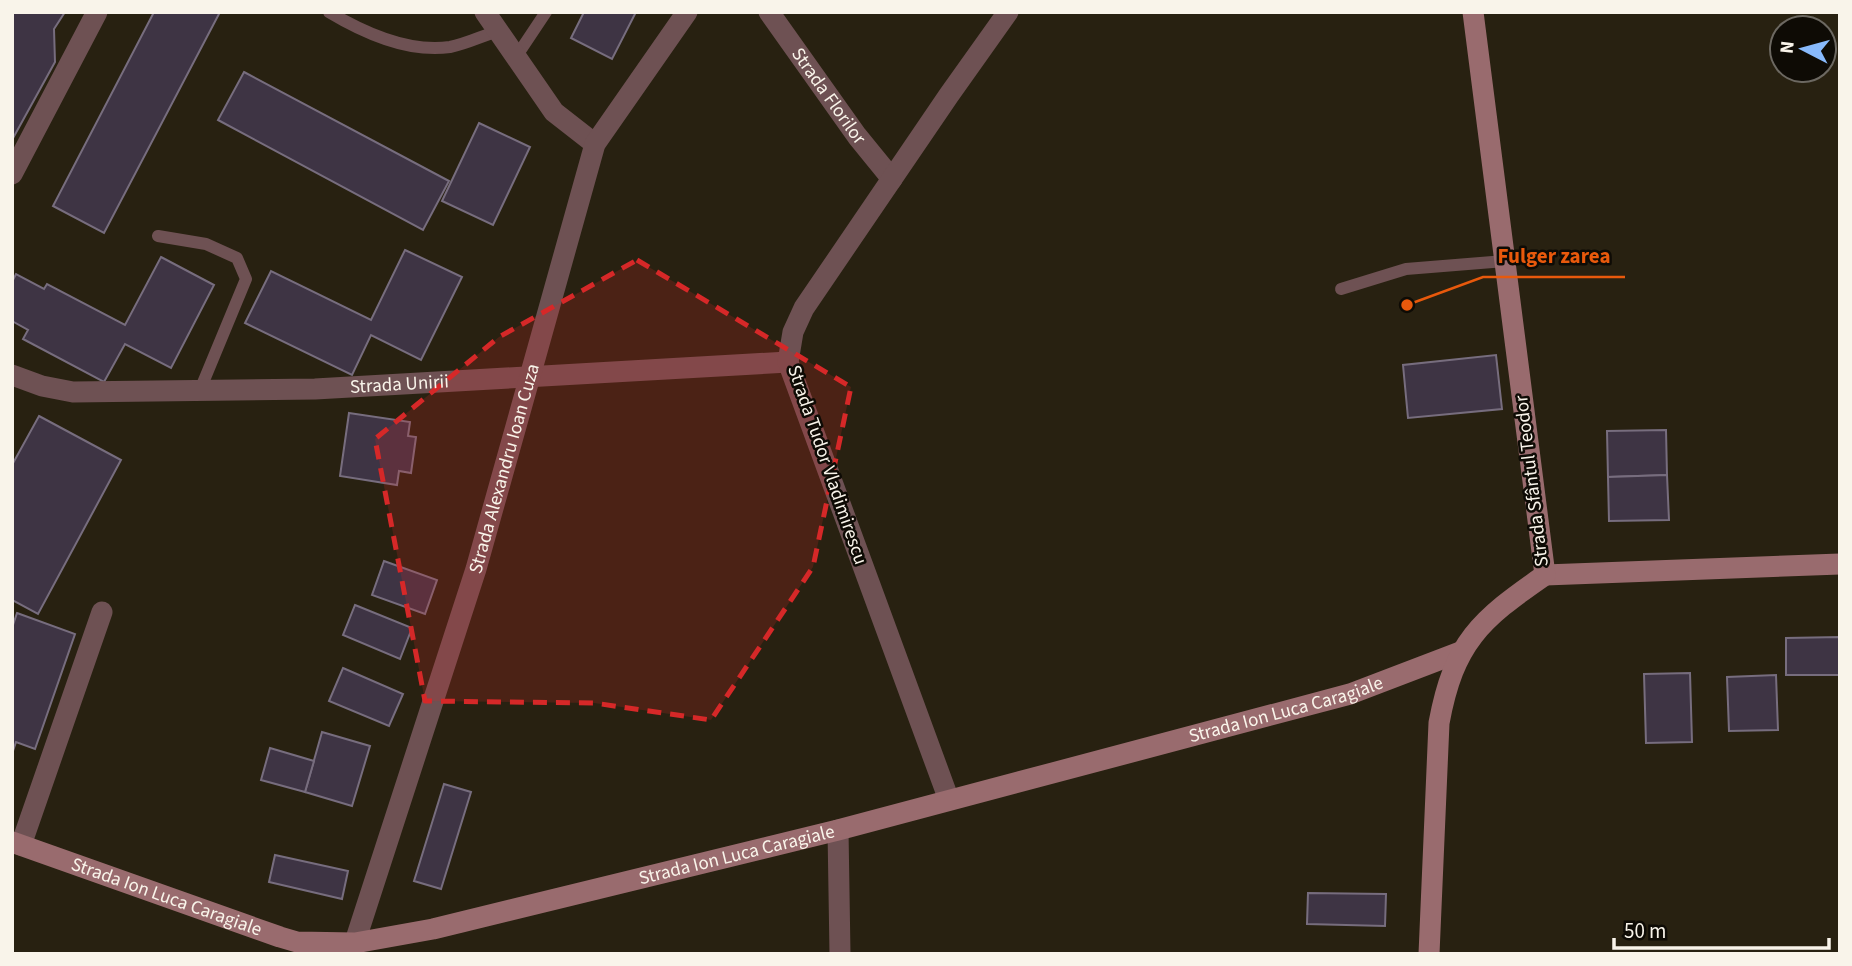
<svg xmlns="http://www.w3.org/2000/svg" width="1852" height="966" font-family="'Source Sans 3',sans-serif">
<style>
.building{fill:#3e3444;stroke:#776d7e;stroke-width:2}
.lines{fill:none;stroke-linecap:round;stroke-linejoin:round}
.lane{stroke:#6e5153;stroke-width:12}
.street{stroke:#6e5153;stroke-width:21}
.secondary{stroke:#996b6e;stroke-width:21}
.marked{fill:#d62828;fill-opacity:0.2;stroke:#d62828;stroke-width:5;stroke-dasharray:14 9;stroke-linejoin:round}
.labels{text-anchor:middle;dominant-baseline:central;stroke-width:5;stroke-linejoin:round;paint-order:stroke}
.street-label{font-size:19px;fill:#f9f4ea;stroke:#0e0b05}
.leader{fill:none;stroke:#e8590c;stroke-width:2.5}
.callout-dot{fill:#e8590c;stroke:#0e0b05;stroke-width:2.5}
.callout-label{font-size:21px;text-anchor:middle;font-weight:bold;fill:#e8590c;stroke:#0e0b05;stroke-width:5;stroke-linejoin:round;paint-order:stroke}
</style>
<rect width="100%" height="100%" fill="#282111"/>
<!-- building -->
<g class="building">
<path d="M 12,12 L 65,12 L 54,29 L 55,62 L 12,140 Z"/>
<path d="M 154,12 L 220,12 L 104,233 L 53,206 Z"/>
<path d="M 584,12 L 636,12 L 612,59 L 571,38 Z"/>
<path d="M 244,72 L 449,181 L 423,230 L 218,120 Z"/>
<path d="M 479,123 L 530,147 L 493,225 L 442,201 Z"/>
<path d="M 405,250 L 462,277 L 421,360 L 371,335 L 352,375 L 245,323 L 271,271 L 371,320 Z"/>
<path d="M 161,257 L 214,285 L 171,368 L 125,344 L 104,382 L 23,339 L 28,330 L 12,321 L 12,282 L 16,274 L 44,289 L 47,284 L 125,325 Z"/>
<path d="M 1496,355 L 1502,409 L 1408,418 L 1403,365 Z"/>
<path d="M 349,413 L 410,422 L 408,436 L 416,437 L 411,473 L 399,471 L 397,485 L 340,476 Z"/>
<path d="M 39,416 L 121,460 L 38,614 L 12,600 L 12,465 Z"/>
<path d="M 1666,430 L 1667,475 L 1608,477 L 1607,431 Z"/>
<path d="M 1667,475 L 1669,520 L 1609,521 L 1608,477 Z"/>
<path d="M 384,561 L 437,580 L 425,614 L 372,595 Z"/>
<path d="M 355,605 L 412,628 L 400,659 L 343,635 Z"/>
<path d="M 17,613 L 75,634 L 35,749 L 16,742 L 12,754 L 12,628 Z"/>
<path d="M 1840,637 L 1840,675 L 1786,675 L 1786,638 Z"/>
<path d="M 343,668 L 403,694 L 389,726 L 329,701 Z"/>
<path d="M 1690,673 L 1692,742 L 1646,743 L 1644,674 Z"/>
<path d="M 1776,675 L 1778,730 L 1729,731 L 1727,677 Z"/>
<path d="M 322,732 L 370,746 L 352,806 L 305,792 Z"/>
<path d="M 270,748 L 314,761 L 305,792 L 261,780 Z"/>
<path d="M 444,784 L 471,792 L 441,889 L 414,881 Z"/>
<path d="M 275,855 L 348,871 L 342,899 L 269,882 Z"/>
<path d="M 1308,893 L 1386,894 L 1385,926 L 1307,924 Z"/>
</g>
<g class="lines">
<!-- lane -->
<g class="lane">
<path d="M 329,12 C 364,33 409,53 450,47 C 466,44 482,36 498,31"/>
<path d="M 516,57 L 546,12"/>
<path d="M 158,236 L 206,244 L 237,258 L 246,279 L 200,390"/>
<path d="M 1341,289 L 1406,269 L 1505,261"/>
</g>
<!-- street -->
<g class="street">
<path d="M 485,12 L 554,112 L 595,144"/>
<path id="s1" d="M 769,12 L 857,136 L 892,179"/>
<path d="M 12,174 L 97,12"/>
<path id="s2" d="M 12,375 L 42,386 L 73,392 L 315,389 L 788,362"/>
<path d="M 949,800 L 788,362 L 793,332 L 804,308 L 949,95 L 1008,12"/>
<path d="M 838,830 L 840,954"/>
<path d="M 21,845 L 102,612"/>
<path id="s3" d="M 351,954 L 476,569 L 595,144 L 687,12"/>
</g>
<!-- secondary -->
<g class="secondary">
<path d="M 1545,575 L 1840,564"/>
<path id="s4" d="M 12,842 L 280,937 L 297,942 L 355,943 L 433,929 L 838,830 L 1350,694 L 1460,652"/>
<path d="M 1429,954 L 1439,723 C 1454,642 1480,620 1545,575 L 1473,12"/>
</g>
</g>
<!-- marked area -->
<path class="marked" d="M 637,260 L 851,387 L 813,567 L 711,720 L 594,703 L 425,701 L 375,439 L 499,337 Z"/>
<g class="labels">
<!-- street labels -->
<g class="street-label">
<text stroke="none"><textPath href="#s1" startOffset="103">Strada Florilor</textPath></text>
<text stroke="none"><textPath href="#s2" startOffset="390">Strada Unirii</textPath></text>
<text transform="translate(827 465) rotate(71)">Strada Tudor Vladimirescu</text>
<text stroke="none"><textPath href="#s3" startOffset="509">Strada Alexandru Ioan Cuza</textPath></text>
<text transform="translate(1532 481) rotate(-97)">Strada Sfântul Teodor</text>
<text stroke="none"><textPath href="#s4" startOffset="1320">Strada Ion Luca Caragiale</textPath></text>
<text stroke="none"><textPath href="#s4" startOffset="752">Strada Ion Luca Caragiale</textPath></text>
<text stroke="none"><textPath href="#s4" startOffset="164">Strada Ion Luca Caragiale</textPath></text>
</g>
</g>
<!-- callouts -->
<path class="leader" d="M1407 305L1483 277H1625"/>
<circle class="callout-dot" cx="1407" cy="305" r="7"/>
<g class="callout-label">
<text x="1554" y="263">Fulger zarea</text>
</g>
<!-- border -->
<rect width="1852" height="966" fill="none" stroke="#f9f4ea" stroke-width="28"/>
<!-- north arrow -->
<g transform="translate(1803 49) rotate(276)"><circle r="33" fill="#0e0b05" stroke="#6c6861" stroke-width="2"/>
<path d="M0-5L12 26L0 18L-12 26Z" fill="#88bafc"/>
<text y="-10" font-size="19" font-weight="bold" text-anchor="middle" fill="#f9f4ea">N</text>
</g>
<!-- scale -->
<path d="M1614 938v10h215v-10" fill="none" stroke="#f9f4ea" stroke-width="3.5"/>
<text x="1624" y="938" font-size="21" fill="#f9f4ea" stroke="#0e0b05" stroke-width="5" paint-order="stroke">50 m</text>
</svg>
